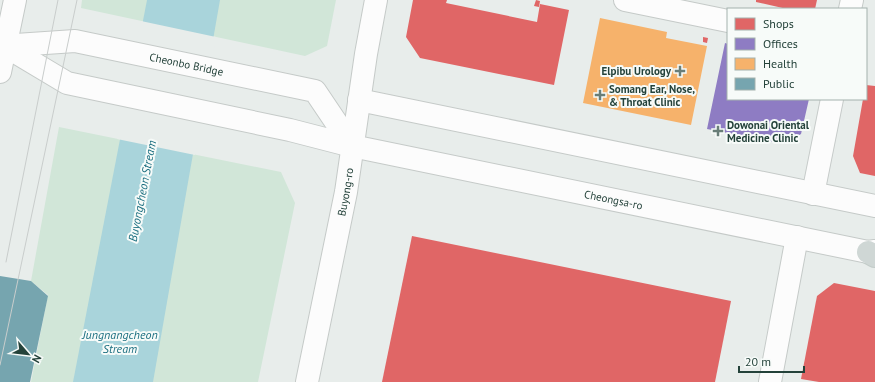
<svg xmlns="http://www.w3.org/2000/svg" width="875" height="382" font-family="'PT Sans',sans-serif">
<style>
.green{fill:#d1e6d8}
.water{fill:#a9d4db}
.pier{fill:#e8edeb}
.shops{fill:#e06666}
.offices{fill:#8e7cc3}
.health{fill:#f6b26b}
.public{fill:#76a5af}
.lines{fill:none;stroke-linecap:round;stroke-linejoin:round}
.minor-casing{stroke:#c5cac8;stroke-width:24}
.major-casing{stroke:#c3ccc9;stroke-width:24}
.minor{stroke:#fcfcfc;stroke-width:22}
.major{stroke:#cfd7d5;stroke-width:22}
.tram{stroke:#c9cdcc;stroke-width:1}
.poi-dot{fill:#697e78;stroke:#f7fbf9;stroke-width:1.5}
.labels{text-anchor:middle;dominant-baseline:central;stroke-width:4;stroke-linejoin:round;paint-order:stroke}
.street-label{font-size:11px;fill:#24423a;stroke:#f7fbf9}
.poi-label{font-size:11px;font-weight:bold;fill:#24423a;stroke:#f7fbf9;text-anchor:start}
.water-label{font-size:12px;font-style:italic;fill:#1c6f80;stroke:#f7fbf9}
</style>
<rect width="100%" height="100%" fill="#e8edeb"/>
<!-- green -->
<g class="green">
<path d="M 82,0 L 336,0 L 327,46 L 305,56 L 81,8 Z"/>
<path d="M 59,127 L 281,172 L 295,203 L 258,382 L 31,382 L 48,295 L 31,281 Z"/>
</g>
<!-- water -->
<path class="water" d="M 147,0 L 220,0 L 153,382 L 73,382 Z"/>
<!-- pier -->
<path class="pier" d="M 141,21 L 216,37 L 195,155 L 117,139 Z"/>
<!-- shops -->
<g class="shops">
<path d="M 413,0 L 447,0 L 446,3 L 537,22 L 540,4 L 569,10 L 554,85 L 420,58 L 406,37 Z"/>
<path d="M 536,0 L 540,1 L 539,7 L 534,6 Z"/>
<path d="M 756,0 L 817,0 L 815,9 L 787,9 L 756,2 Z"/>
<path d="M 703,37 L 708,38 L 707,43 L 703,42 Z"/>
<path d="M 866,85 L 875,86 L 875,176 L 860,173 L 853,156 L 863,99 L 866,99 Z"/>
<path d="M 412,236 L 731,301 L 715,382 L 382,382 Z"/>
<path d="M 834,283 L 875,291 L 875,382 L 819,382 L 801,379 L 817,296 Z"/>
</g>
<!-- offices -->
<path class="offices" d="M 725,43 L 728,44 L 728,99 L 809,99 L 801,134 L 784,144 L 707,129 Z"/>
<!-- health -->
<path class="health" d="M 600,18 L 667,32 L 666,38 L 707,46 L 691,125 L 583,103 Z"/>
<!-- public -->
<path class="public" d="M 0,276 L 31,281 L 48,296 L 30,382 L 0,382 Z"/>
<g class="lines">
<!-- minor casing -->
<g class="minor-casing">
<g id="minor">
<path d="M 625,0 L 728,21"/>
<path d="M 850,9 L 852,0"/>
<path id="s1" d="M 1,46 L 75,41 L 315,91 L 352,146"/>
<path id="s2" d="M 5,46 L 67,83 L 290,130 L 352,146 L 868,252 L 875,251"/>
<path d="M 0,72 L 15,0"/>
<path d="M 359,100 L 875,206"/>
<path d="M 813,194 L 832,99"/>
<path id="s3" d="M 307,382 L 346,192 L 366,54 L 376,0"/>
<path d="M 770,382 L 797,237"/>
</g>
</g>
<!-- major casing -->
<g class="major-casing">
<path id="major" d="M 868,252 L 875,256"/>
</g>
<!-- minor -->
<use href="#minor" class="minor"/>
<!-- major -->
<use href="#major" class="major"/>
<!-- tram -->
<g class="tram">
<path d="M 6,262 L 58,0"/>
<path d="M 0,365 L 77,0"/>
</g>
</g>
<!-- markers -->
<g class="poi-dot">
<path d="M678 65h4v4h4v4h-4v4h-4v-4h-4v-4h4z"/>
<path d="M598 89h4v4h4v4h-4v4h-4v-4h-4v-4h4z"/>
<path d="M716 125h4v4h4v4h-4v4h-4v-4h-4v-4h4z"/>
</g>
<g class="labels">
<!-- street labels -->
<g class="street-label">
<text stroke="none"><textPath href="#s1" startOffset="188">Cheonbo Bridge</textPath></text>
<text stroke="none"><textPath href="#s3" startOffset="194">Buyong-ro</textPath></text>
<text stroke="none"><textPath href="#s2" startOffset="631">Cheongsa-ro</textPath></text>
</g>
<!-- poi labels -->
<g class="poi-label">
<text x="671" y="71" text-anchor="end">Elpibu Urology</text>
<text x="609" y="89">Somang Ear, Nose,<tspan x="609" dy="13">&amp; Throat Clinic</tspan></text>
<text x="727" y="125">Dowonai Oriental<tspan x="727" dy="13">Medicine Clinic</tspan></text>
</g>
<!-- water labels -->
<g class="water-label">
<text transform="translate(142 191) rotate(-79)">Buyongcheon Stream</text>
<text x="120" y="334">Jungnangcheon<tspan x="120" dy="14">Stream</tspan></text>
</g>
</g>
<!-- legend -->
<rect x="727" y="8" width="140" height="92" fill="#f7fbf9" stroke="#a3b1ad"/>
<rect x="735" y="18" width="20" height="12" fill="#e06666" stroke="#a3b1ad"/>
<text x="763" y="28" font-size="12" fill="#24423a">Shops</text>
<rect x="735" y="38" width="20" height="12" fill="#8e7cc3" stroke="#a3b1ad"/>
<text x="763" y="48" font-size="12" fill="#24423a">Offices</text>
<rect x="735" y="58" width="20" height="12" fill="#f6b26b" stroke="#a3b1ad"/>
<text x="763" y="68" font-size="12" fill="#24423a">Health</text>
<rect x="735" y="78" width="20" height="12" fill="#76a5af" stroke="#a3b1ad"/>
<text x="763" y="88" font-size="12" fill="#24423a">Public</text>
<!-- north arrow -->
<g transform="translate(28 354) rotate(118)" stroke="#f7fbf9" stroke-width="3" paint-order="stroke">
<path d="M0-3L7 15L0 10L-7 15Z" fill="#24423a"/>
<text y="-6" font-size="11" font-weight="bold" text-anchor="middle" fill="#24423a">N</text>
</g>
<!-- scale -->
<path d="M739 366v6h65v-6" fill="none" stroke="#24423a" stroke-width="2"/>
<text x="745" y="366" font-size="12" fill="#24423a" stroke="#f7fbf9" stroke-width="3" paint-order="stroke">20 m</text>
</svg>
